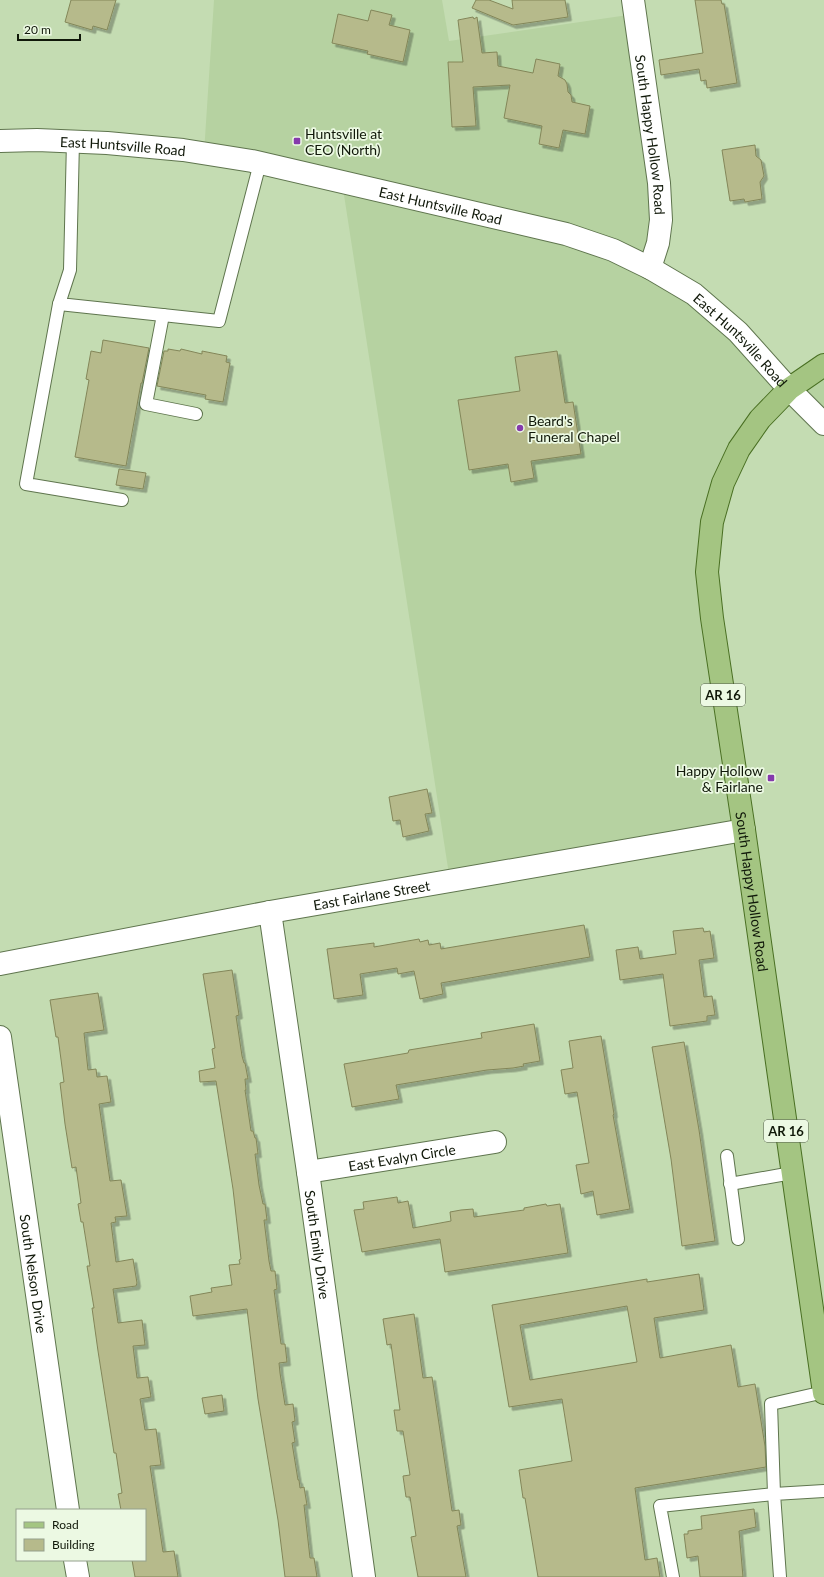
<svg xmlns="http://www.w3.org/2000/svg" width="824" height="1577" font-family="Lato,sans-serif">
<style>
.built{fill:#b6d2a1}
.building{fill:#b6ba8b;stroke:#838659;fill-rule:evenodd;filter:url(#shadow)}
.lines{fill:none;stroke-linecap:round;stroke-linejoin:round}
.service-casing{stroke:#5f754e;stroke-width:14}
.minor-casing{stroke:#5f754e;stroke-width:24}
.tertiary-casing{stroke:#5f754e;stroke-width:24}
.secondary-casing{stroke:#5f754e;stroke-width:24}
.primary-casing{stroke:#496f22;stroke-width:24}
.service{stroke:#fff;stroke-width:12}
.minor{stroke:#fff;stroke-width:22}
.tertiary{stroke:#fff;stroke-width:22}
.secondary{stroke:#fff;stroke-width:22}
.primary{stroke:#a4c582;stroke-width:22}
.poi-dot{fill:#853aac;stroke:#ecf9e3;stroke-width:1.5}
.labels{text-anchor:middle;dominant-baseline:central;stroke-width:3.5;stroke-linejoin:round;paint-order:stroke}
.shield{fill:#ecf9e3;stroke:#525c4a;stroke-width:1}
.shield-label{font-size:13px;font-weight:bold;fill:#101809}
.poi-label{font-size:14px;fill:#101809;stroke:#ecf9e3;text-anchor:start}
.street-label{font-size:14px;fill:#101809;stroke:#ecf9e3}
</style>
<defs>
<filter id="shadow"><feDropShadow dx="3.5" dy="3.5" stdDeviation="0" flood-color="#0004"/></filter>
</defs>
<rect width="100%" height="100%" fill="#c4dcb2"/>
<!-- built -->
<path class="built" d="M 214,0 L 442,0 L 449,41 L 635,14 L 659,183 L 650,268 L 789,389 L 824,365 L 824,424 L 789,389 L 760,419 L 712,522 L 744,830 L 450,881 L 342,182 L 204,153 Z"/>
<!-- building -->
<g class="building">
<path d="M 71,0 L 116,0 L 107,30 L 93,26 L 92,30 L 65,22 Z"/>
<path d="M 476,0 L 489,0 L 513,9 L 512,0 L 565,0 L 568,17 L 513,25 L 472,8 Z"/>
<path d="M 695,0 L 721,0 L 722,4 L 724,4 L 737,83 L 707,88 L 706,80 L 701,81 L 699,69 L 661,75 L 659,60 L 703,53 Z"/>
<path d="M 371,10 L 392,15 L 389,25 L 410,30 L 403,62 L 367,54 L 368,51 L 332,43 L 338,14 L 368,21 Z"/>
<path d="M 473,17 L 474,19 L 477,17 L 482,53 L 497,52 L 498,66 L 533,73 L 536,59 L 560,64 L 558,76 L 565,80 L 567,84 L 568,92 L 571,95 L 572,102 L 590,106 L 585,134 L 563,130 L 559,148 L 539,144 L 542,126 L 504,118 L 510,85 L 473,87 L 476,126 L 452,127 L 448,62 L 463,62 L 458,20 Z"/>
<path d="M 755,145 L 756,156 L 761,160 L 764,176 L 760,182 L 762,199 L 745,202 L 744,199 L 730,201 L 722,150 Z"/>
<path d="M 103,340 L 149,348 L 142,383 L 141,383 L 126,466 L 75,457 L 89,380 L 86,379 L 91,351 L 101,353 Z"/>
<path d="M 168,349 L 180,351 L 181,349 L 202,354 L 202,351 L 227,356 L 226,362 L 230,363 L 223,402 L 205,399 L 206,395 L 157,386 L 164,351 L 168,351 Z"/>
<path d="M 557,351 L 565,403 L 573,402 L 581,454 L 531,461 L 534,478 L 511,482 L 508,464 L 469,470 L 458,400 L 520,391 L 515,357 Z"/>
<path d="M 119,469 L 146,473 L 143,489 L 116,485 Z"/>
<path d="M 427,789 L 432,813 L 425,814 L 429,831 L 403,837 L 400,820 L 393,821 L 389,797 Z"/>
<path d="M 584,925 L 590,957 L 441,983 L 443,994 L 420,999 L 414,971 L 398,974 L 397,968 L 360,974 L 363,995 L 334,999 L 327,949 L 374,943 L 374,947 L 419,939 L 420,942 L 428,940 L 429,945 L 440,943 L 441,949 Z"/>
<path d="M 703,928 L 704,932 L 710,931 L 714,958 L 699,960 L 704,997 L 712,996 L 715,1015 L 707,1016 L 707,1021 L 670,1026 L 663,974 L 620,980 L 616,950 L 638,947 L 640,959 L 676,954 L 673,931 Z"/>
<path d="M 232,970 L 239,1015 L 236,1016 L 242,1056 L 244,1063 L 245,1063 L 248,1079 L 245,1079 L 246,1090 L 245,1090 L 251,1131 L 253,1131 L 255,1138 L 256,1138 L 258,1154 L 255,1154 L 259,1185 L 263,1204 L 265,1204 L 267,1220 L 264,1220 L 269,1261 L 271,1271 L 275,1271 L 277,1289 L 274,1290 L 281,1344 L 285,1344 L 287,1362 L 279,1363 L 280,1373 L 285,1405 L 293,1404 L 295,1421 L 292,1422 L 295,1442 L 292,1443 L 298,1480 L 299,1480 L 300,1488 L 304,1487 L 307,1505 L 304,1505 L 310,1558 L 314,1558 L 317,1577 L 285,1577 L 278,1520 L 258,1399 L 247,1309 L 193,1316 L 190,1296 L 212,1292 L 211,1288 L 232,1285 L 229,1265 L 240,1264 L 239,1260 L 241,1259 L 233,1189 L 216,1081 L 200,1082 L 199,1071 L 215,1068 L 212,1049 L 215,1048 L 203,974 Z"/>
<path d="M 98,993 L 104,1030 L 84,1033 L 88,1070 L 96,1069 L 97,1077 L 107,1076 L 111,1102 L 99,1104 L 110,1181 L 121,1180 L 127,1216 L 115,1217 L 116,1222 L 111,1223 L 116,1262 L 133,1259 L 137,1283 L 136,1286 L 113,1289 L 118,1323 L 142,1320 L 145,1345 L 133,1346 L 137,1378 L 148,1377 L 151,1397 L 140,1399 L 145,1430 L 156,1429 L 161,1465 L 150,1466 L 163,1552 L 174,1551 L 178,1577 L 135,1577 L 132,1560 L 145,1560 L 145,1510 L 121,1510 L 118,1494 L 122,1493 L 116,1453 L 114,1453 L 98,1351 L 92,1308 L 94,1308 L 87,1266 L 90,1266 L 83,1222 L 81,1222 L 78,1204 L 81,1203 L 76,1167 L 72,1168 L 65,1124 L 60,1083 L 64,1082 L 58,1037 L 56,1037 L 50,1000 Z"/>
<path d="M 534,1024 L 540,1061 L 523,1064 L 524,1066 L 513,1068 L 487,1070 L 396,1085 L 399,1099 L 352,1107 L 344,1064 L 408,1053 L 409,1050 L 482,1038 L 481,1033 Z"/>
<path d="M 601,1036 L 614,1114 L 613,1115 L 630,1209 L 597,1215 L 593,1191 L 581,1194 L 576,1165 L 589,1163 L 577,1092 L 565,1094 L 561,1070 L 573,1068 L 569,1041 Z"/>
<path d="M 684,1042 L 699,1130 L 715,1241 L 682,1246 L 671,1159 L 652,1047 Z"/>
<path d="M 397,1197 L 398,1203 L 408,1201 L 413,1228 L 451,1221 L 450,1212 L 461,1210 L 473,1209 L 474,1217 L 524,1210 L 524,1208 L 546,1204 L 547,1206 L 560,1204 L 568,1253 L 445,1272 L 440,1239 L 362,1252 L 354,1210 L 364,1209 L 363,1202 Z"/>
<path d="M 699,1274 L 704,1310 L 654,1318 L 660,1358 L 731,1345 L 738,1387 L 755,1384 L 765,1446 L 766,1467 L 635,1488 L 645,1560 L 657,1558 L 660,1577 L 538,1577 L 525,1498 L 523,1498 L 519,1470 L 572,1461 L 562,1399 L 509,1407 L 492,1305 L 647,1279 L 647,1282 ZM 627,1306 L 637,1362 L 530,1380 L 520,1325 Z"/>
<path d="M 414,1314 L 423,1378 L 432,1377 L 452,1511 L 459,1510 L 461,1525 L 457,1526 L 466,1577 L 418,1577 L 411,1537 L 416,1536 L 410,1497 L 406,1497 L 403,1476 L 410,1475 L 403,1431 L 397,1431 L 394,1410 L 400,1410 L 391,1344 L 387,1345 L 383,1319 Z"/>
<path d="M 222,1395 L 224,1411 L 205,1414 L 202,1398 Z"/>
<path d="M 754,1509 L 756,1527 L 739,1531 L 743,1577 L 700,1577 L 698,1556 L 687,1558 L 684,1534 L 688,1534 L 688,1531 L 702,1529 L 701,1516 Z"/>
</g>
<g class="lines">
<!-- service casing -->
<g class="service-casing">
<g id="service">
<path d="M 73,141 L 70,270 L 59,304 L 219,321 L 260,163"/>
<path d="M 59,304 L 26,484 L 122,500"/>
<path d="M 163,315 L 146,404 L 196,414"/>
<path d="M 727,1156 L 738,1239"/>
<path d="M 730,1184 L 792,1173"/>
<path d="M 673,1577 L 660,1506 L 774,1494 L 771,1404 L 824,1392"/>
<path d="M 780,1577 L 774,1494 L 824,1491"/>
</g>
</g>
<!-- minor casing -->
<g class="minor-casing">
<g id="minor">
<path d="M 789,389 L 824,424"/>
<path id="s1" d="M 270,912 L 308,1172 L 364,1577"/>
<path id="s2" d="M 0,964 L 270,912 L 744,830"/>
<path id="s3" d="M 0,1037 L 68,1510"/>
<path id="s4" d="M 308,1172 L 495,1142"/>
<path d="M 75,1560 L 78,1577"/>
</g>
</g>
<!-- tertiary casing -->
<g class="tertiary-casing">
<g id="tertiary">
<path id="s5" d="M 633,0 L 659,183 L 661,220 L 658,243 L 650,268"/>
</g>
</g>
<!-- secondary casing -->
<g class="secondary-casing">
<g id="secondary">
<path id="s6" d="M 0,141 L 37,140 L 107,143 L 183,150 L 252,161 L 566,234 L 613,250 L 650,268 L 694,294 L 738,332 L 789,389"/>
</g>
</g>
<!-- primary casing -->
<g class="primary-casing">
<g id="primary">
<path id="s7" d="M 824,365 L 789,389 L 760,419 L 739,449 L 723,483 L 712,522 L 707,572 L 712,618 L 744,830 L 824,1393"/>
</g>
</g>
<!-- service -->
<use href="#service" class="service"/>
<!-- minor -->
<use href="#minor" class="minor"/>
<!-- tertiary -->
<use href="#tertiary" class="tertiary"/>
<!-- secondary -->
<use href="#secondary" class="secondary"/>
<!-- primary -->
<use href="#primary" class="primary"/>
</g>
<!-- markers -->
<g class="poi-dot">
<rect x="293" y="137" width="8" height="8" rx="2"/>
<circle cx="520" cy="428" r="4"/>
<rect x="767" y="774" width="8" height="8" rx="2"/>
</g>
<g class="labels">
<!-- shield labels -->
<g class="shield">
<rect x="701" y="684" width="44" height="22" rx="3"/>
<rect x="764" y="1120" width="44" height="22" rx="3"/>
</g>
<g class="shield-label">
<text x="723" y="695">AR 16</text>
<text x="786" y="1131">AR 16</text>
</g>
<!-- poi labels -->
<g class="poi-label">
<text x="305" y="133">Huntsville at<tspan x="305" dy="16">CEO (North)</tspan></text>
<text x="528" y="420">Beard's<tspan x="528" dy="16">Funeral Chapel</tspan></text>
<text x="763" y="770" text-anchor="end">Happy Hollow<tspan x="763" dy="16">&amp; Fairlane</tspan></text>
</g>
<!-- street labels -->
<g class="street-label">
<text stroke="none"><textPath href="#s5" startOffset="136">South Happy Hollow Road</textPath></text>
<text stroke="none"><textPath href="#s6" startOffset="123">East Huntsville Road</textPath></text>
<text stroke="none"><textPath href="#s6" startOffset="447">East Huntsville Road</textPath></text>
<text stroke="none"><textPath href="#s6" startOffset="783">East Huntsville Road</textPath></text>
<text stroke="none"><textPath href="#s7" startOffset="572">South Happy Hollow Road</textPath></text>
<text stroke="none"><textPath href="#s2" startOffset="378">East Fairlane Street</textPath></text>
<text stroke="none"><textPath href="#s4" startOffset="95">East Evalyn Circle</textPath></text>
<text stroke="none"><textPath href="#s1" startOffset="336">South Emily Drive</textPath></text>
<text stroke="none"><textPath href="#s3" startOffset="239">South Nelson Drive</textPath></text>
</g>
</g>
<!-- legend -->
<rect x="16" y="1509" width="130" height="52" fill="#ecf9e3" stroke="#949f8c"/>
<rect x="24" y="1522" width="20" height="6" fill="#a4c582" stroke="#949f8c"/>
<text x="52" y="1529" font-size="12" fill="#101809">Road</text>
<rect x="24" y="1539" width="20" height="12" fill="#b6ba8b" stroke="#949f8c"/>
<text x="52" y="1549" font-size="12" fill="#101809">Building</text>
<!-- scale -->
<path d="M18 34v6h62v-6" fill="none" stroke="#101809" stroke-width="2"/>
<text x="24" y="34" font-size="12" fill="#101809" stroke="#ecf9e3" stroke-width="3" paint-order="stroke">20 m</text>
</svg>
